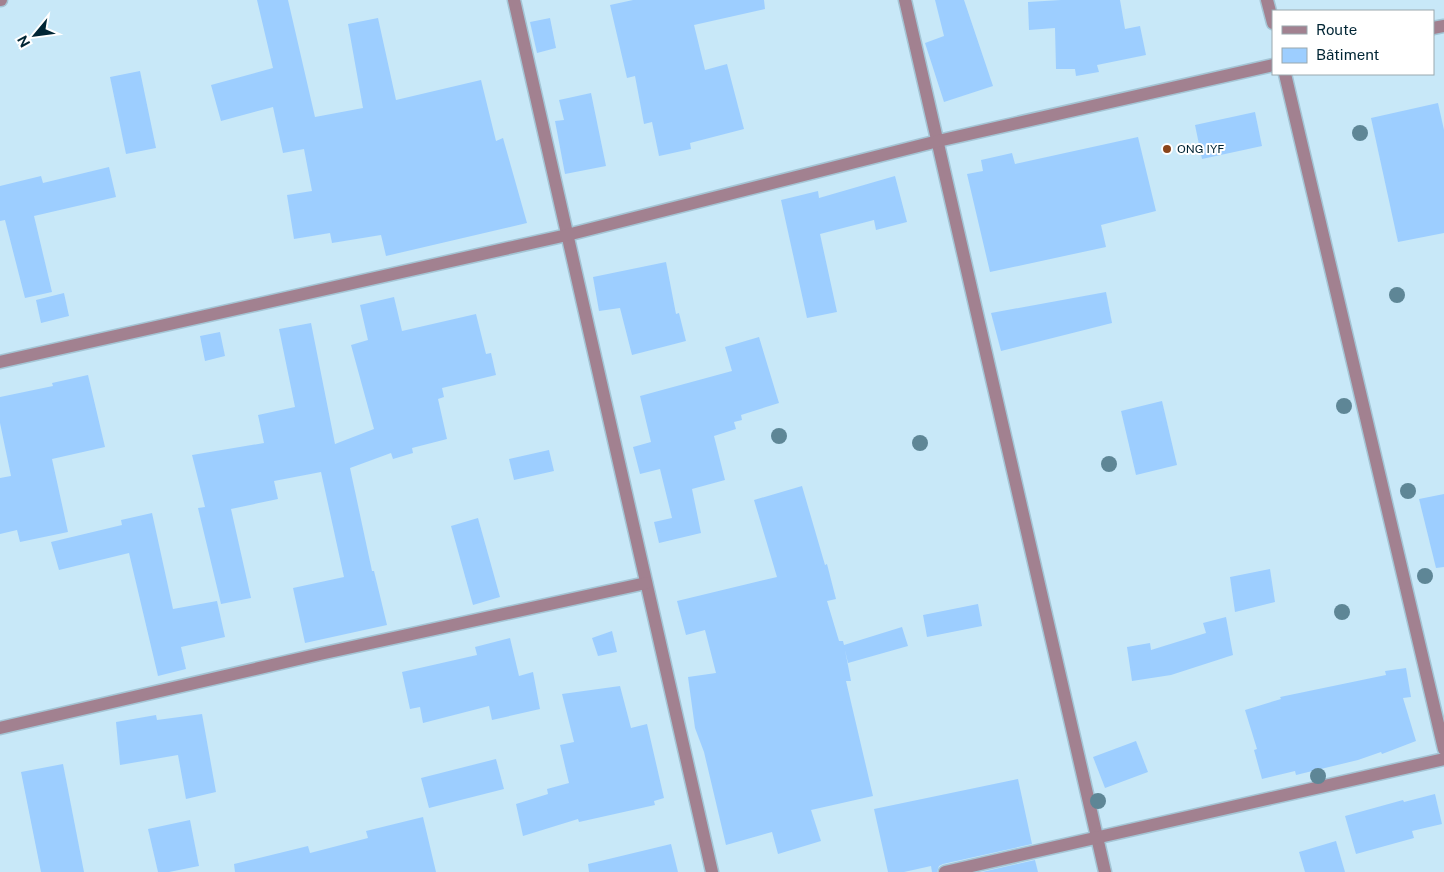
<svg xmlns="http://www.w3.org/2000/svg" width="1444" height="872" font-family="'Public Sans',sans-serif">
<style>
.building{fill:#9dceff}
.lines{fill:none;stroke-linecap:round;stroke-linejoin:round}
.minor-casing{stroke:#a4c5d5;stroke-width:15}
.minor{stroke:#a28190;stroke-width:12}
.tree{fill:#5e8696}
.poi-dot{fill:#8a451b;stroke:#fff;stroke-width:2}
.labels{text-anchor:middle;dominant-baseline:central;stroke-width:4;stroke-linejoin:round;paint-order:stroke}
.poi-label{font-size:12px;fill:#002534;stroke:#fff;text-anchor:start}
</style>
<rect width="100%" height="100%" fill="#c8e8f8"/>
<!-- building -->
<g class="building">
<path d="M 257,0 L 288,0 L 315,117 L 363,108 L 348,24 L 378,18 L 396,100 L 481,80 L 496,141 L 503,138 L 527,223 L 386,256 L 381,235 L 332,243 L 330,233 L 294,239 L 287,195 L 312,191 L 304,149 L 283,153 L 273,107 L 221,121 L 211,85 L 273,68 Z"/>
<path d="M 633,0 L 764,0 L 765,9 L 694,25 L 705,70 L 727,64 L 744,129 L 690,143 L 691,149 L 659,156 L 652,122 L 644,124 L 635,76 L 627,78 L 610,5 Z"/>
<path d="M 935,0 L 964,0 L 993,86 L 944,102 L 925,43 L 944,36 Z"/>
<path d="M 1061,0 L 1120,0 L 1125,29 L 1140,26 L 1146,55 L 1097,65 L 1099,72 L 1076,76 L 1075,69 L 1056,69 L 1055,28 L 1029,30 L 1028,2 Z"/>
<path d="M 550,18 L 556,48 L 537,53 L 530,22 Z"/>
<path d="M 140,71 L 156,148 L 126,154 L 110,77 Z"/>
<path d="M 591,93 L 606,166 L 565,174 L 555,121 L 564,120 L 559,100 Z"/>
<path d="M 1438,103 L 1444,130 L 1444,233 L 1398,242 L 1371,118 Z"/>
<path d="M 1255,112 L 1262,146 L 1202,159 L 1195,125 Z"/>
<path d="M 1138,137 L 1156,211 L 1101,225 L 1106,247 L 990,272 L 967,174 L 983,171 L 981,160 L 1012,153 L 1015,164 Z"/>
<path d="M 109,167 L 116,197 L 34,216 L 52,292 L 25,298 L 5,220 L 0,221 L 0,186 L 41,176 L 43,183 Z"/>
<path d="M 895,176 L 907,222 L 876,230 L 874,220 L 820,234 L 837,312 L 807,318 L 781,200 L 818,191 L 819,198 Z"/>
<path d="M 666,262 L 676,314 L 679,313 L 686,341 L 632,355 L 620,308 L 599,311 L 593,277 Z"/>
<path d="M 1106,292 L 1112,323 L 1001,351 L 991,313 Z"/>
<path d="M 64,293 L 69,316 L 41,323 L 36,300 Z"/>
<path d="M 394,297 L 402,331 L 476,314 L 486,354 L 491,353 L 496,375 L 442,388 L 444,397 L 438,399 L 447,439 L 412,448 L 413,453 L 393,459 L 391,453 L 350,468 L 372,571 L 374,571 L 387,625 L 305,643 L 293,588 L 344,577 L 321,472 L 274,481 L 278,499 L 231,509 L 251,598 L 221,604 L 198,508 L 205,507 L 192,455 L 264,443 L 258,415 L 295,407 L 279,329 L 311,323 L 335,444 L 374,429 L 351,345 L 368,340 L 360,305 Z"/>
<path d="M 220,332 L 225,356 L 205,361 L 200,336 Z"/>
<path d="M 759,337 L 779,403 L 741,415 L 742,420 L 734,422 L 736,429 L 714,436 L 725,480 L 692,489 L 701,533 L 659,543 L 654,522 L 672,518 L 660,469 L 640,474 L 633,447 L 651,442 L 640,396 L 732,371 L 725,347 Z"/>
<path d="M 88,375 L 105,447 L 52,459 L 68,532 L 20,542 L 17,530 L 0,534 L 0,478 L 11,476 L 0,423 L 0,397 L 53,386 L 52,383 Z"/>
<path d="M 1162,401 L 1177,465 L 1136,475 L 1121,411 Z"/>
<path d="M 549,450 L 554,471 L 514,480 L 509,459 Z"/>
<path d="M 802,486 L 825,565 L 827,564 L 836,599 L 827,601 L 839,641 L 843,641 L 844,645 L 902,627 L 908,646 L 848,663 L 845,650 L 851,681 L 846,681 L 873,796 L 811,810 L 821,841 L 778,854 L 772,832 L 726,845 L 704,752 L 695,728 L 688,677 L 716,673 L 705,630 L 686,635 L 677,601 L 777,577 L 754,500 Z"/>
<path d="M 1444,494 L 1444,567 L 1436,568 L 1419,499 Z"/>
<path d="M 152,513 L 173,609 L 217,601 L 225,637 L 181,647 L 186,669 L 158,676 L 129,553 L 59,570 L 51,542 L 122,525 L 121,520 Z"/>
<path d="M 478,518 L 500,597 L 473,605 L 451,526 Z"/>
<path d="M 1270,569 L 1275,602 L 1235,612 L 1230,577 Z"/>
<path d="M 978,604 L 982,626 L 927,637 L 923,615 Z"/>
<path d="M 1226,617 L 1233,655 L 1171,675 L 1132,681 L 1127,647 L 1150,643 L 1151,650 L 1206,633 L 1203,623 Z"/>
<path d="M 612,631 L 617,652 L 598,656 L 592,638 Z"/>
<path d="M 510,638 L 519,676 L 533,672 L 540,709 L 492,720 L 489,706 L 423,723 L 420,707 L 410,709 L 402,672 L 477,655 L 475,647 Z"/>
<path d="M 1406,668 L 1411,697 L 1403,698 L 1416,741 L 1382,754 L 1381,752 L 1358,760 L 1296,775 L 1295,771 L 1262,779 L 1254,750 L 1257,749 L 1245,710 L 1281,699 L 1280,697 L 1386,675 L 1385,671 Z"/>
<path d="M 620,686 L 631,728 L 647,724 L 664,798 L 654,801 L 655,805 L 579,822 L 578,819 L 523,836 L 516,804 L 548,794 L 547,789 L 569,783 L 560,745 L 574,742 L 562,694 Z"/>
<path d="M 202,714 L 216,792 L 186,799 L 178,755 L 120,765 L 116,722 L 156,715 L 157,720 Z"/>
<path d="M 1136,741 L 1148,772 L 1105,788 L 1093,757 Z"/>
<path d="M 496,759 L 504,789 L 429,808 L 421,778 Z"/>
<path d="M 63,764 L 84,872 L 41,872 L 21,772 Z"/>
<path d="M 1018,779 L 1032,844 L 943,864 L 939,866 L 937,872 L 932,872 L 931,866 L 904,872 L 888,872 L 874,809 Z"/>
<path d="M 1435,794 L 1442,824 L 1412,831 L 1414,838 L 1356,854 L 1345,816 L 1403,800 L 1404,802 Z"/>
<path d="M 423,817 L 436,872 L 235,872 L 234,864 L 308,846 L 310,853 L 368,838 L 366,831 Z"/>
<path d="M 190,820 L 199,866 L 169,872 L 158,872 L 148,829 Z"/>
<path d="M 1336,841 L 1345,872 L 1305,872 L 1299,852 Z"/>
<path d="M 671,844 L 678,872 L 589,872 L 588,864 Z"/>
<path d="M 1035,860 L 1038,872 L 982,872 Z"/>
</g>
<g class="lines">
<!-- minor casing -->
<g class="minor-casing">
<g id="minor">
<path d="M 0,0 L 1,0"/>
<path d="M 514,0 L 712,872"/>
<path d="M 905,0 L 1105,872"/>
<path d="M 1267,0 L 1273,23"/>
<path d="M 1433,28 L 1444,26"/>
<path d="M 1285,74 L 1444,749"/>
<path d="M 0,362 L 567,235 L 938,141 L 1273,65"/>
<path d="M 0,728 L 320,654 L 646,583"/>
<path d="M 945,872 L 1444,759"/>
</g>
</g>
<!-- minor -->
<use href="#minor" class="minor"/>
</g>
<!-- trees -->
<g class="tree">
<circle cx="1360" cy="133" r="8"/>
<circle cx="1397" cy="295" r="8"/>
<circle cx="1344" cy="406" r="8"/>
<circle cx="779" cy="436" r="8"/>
<circle cx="920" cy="443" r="8"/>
<circle cx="1109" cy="464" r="8"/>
<circle cx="1408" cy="491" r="8"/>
<circle cx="1425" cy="576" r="8"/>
<circle cx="1342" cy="612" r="8"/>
<circle cx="1318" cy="776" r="8"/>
<circle cx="1098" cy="801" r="8"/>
</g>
<!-- markers -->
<circle class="poi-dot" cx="1167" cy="149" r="5"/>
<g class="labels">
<!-- poi labels -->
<g class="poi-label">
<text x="1177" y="149">ONG IYF</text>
</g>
</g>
<!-- legend -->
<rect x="1272" y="10" width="162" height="65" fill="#ffffff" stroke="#99a8ae"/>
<rect x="1282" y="26" width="25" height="8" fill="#a28190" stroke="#99a8ae"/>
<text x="1316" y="35" font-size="15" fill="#002534">Route</text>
<rect x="1282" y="48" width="25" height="15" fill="#9dceff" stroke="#99a8ae"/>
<text x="1316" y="60" font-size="15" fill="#002534">Bâtiment</text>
<!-- north arrow -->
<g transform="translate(35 35) rotate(241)" stroke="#ffffff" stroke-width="4" paint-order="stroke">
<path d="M0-4L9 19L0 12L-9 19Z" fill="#002534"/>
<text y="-8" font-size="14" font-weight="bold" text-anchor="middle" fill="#002534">N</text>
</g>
</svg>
